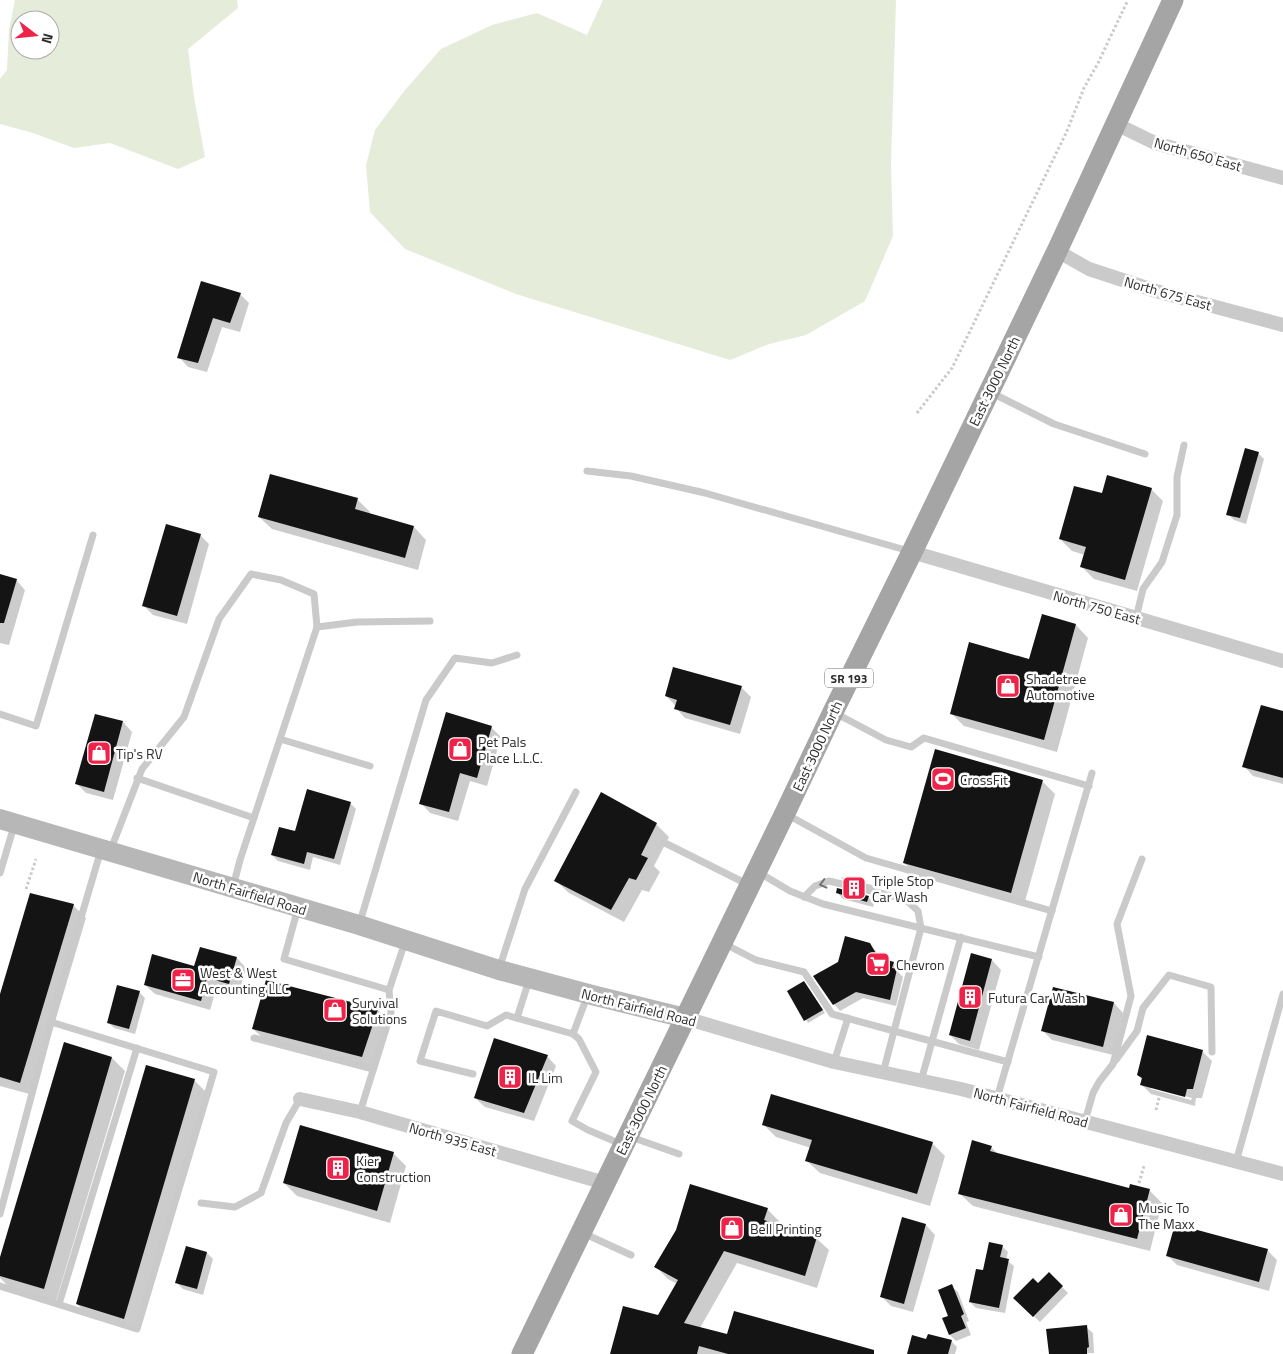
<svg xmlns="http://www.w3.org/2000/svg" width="1283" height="1354" font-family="'Titillium Web',sans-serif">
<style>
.green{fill:#e5ecd9;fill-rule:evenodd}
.shadow{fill:#0003;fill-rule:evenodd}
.building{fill:#141414}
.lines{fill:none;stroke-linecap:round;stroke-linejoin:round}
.path{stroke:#cacaca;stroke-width:3;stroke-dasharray:2.5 2.5;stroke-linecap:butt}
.lane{stroke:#cacaca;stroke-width:7}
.street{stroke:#cacaca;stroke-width:14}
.secondary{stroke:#b7b7b7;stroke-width:20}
.primary{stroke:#a5a5a5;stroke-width:21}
.oneway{stroke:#747474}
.labels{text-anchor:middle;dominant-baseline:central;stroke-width:5;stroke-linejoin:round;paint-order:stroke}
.shield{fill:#fff;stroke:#6c6c6c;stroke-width:1}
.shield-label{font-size:12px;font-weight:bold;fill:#2d2d2d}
.street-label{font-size:14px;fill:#2d2d2d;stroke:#fff}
.poi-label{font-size:14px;fill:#2d2d2d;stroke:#fff;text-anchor:start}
</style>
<rect width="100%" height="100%" fill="#fff"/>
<!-- green -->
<g class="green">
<path d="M 15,0 L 237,0 L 238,8 L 188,49 L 194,97 L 205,157 L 178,169 L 110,143 L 74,148 L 33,133 L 0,124 L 0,79 L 7,70 L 9,30 ZM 20,20 L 50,20 L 50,50 L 20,50 Z"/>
<path d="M 603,0 L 896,0 L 891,165 L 893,236 L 865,301 L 806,335 L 769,344 L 730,360 L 516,294 L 405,249 L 370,212 L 366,165 L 375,130 L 405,90 L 441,49 L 492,25 L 537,13 L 587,35 Z"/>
</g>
<!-- shadow -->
<g class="shadow">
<path d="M 202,283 L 240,294 L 249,303 L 240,332 L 222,327 L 207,372 L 188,367 L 179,357 Z"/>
<path d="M 1258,453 L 1264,459 L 1246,524 L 1234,520 L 1228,514 Z"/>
<path d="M 1151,489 L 1163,501 L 1137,591 L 1094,579 L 1082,567 L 1085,555 L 1072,551 L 1060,539 L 1102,495 Z"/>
<path d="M 357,499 L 370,512 L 369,514 L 414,527 L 426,540 L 418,570 L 272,529 L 259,517 Z"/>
<path d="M 200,535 L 209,544 L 187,624 L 153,615 L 144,606 Z"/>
<path d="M 0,576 L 16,580 L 25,590 L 9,645 L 0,643 Z"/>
<path d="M 1076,625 L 1088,638 L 1057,752 L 964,726 L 951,713 L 1030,661 Z"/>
<path d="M 674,668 L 742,688 L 751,697 L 740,734 L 685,718 L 676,708 L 676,706 L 666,696 Z"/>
<path d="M 1283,713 L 1283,784 L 1253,776 L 1244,766 Z"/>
<path d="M 123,722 L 132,732 L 113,800 L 86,793 L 77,784 Z"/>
<path d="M 491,727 L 501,737 L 487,786 L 470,781 L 458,821 L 430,813 L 421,803 Z"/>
<path d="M 1042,781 L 1055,794 L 1024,905 L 917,875 L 904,863 Z"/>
<path d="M 350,803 L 356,809 L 340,865 L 313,857 L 310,870 L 278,861 L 272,855 L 295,833 Z"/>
<path d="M 656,824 L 669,837 L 654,866 L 660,872 L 649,892 L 642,890 L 624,922 L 569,893 L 556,881 Z"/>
<path d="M 841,877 L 872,885 L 877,891 L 847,884 Z"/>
<path d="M 837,892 L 868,897 L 874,903 L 873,907 L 843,899 Z"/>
<path d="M 73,905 L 86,918 L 33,1095 L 0,1086 L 0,999 Z"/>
<path d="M 869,944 L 876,951 L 881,960 L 894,963 L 900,970 L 899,973 L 903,977 L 896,1006 L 863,998 L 840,1011 L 834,1004 Z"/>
<path d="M 237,958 L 246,968 L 239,993 L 217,986 L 210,1010 L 155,994 L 145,985 L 195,968 Z"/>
<path d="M 992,960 L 1001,970 L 979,1050 L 959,1044 L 950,1035 Z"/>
<path d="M 267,981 L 378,1010 L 391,1023 L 375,1069 L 266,1041 L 253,1029 Z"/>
<path d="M 806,985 L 825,1013 L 808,1023 L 789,991 Z"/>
<path d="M 139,992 L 145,998 L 135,1034 L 114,1028 L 108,1022 Z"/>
<path d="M 1114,1003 L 1123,1013 L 1113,1055 L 1052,1040 L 1043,1031 Z"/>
<path d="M 64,1044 L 112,1058 L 125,1071 L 56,1301 L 9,1287 L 0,1278 L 0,1262 Z"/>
<path d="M 1202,1051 L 1212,1061 L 1202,1098 L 1196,1098 L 1195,1106 L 1151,1094 L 1142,1085 L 1143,1080 L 1138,1075 ZM 1151,1087 L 1192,1098 L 1191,1100 L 1151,1089 Z"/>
<path d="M 547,1056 L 556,1066 L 534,1121 L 485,1107 L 475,1098 Z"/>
<path d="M 194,1080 L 207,1093 L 137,1331 L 90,1317 L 77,1304 Z"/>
<path d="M 764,1125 L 932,1143 L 945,1156 L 930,1206 L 820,1173 L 807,1161 L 811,1148 L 776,1137 Z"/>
<path d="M 991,1147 L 999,1155 L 1130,1190 L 1149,1190 L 1162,1203 L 1150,1251 L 973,1206 L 960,1194 Z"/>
<path d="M 393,1153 L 406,1166 L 390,1223 L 297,1196 L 284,1183 Z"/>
<path d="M 767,1209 L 780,1222 L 778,1226 L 816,1238 L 829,1250 L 817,1288 L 737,1263 L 700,1328 L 728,1336 L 871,1354 L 611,1354 L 658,1317 L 677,1284 L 668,1279 L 656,1267 Z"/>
<path d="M 926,1225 L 935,1235 L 913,1312 L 891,1306 L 881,1296 Z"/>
<path d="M 1176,1225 L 1268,1251 L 1277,1260 L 1269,1291 L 1177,1265 L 1168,1256 Z"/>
<path d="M 1002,1246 L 1008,1252 L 1006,1260 L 1014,1266 L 1005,1313 L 976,1308 L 970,1302 L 984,1272 Z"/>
<path d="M 187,1247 L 207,1253 L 213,1259 L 203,1295 L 183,1289 L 177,1283 Z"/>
<path d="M 1049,1274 L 1068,1293 L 1040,1322 L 1015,1298 L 1038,1285 Z"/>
<path d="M 951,1286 L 958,1292 L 969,1321 L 966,1322 L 971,1335 L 956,1341 L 950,1335 L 944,1319 L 950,1316 Z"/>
<path d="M 1086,1327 L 1093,1333 L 1094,1353 L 1050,1354 Z"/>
<path d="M 927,1341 L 951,1341 L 957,1347 L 955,1354 L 908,1354 Z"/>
</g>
<!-- building -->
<g class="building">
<path d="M 201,281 L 241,293 L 230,323 L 213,318 L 198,363 L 177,358 Z"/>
<path d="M 1245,448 L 1259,452 L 1240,518 L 1226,515 Z"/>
<path d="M 270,474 L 358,498 L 355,509 L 414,526 L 405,558 L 258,517 Z"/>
<path d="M 1107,475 L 1152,488 L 1125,580 L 1080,567 L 1086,547 L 1059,539 L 1074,486 L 1102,493 Z"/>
<path d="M 166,524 L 201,534 L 177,616 L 142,606 Z"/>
<path d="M 0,574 L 17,579 L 4,623 L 0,623 Z"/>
<path d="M 1042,614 L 1076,624 L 1044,740 L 950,714 L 969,642 L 1029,659 Z"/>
<path d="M 673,667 L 742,686 L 730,725 L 674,709 L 677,700 L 665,696 Z"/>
<path d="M 1261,705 L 1283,711 L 1283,778 L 1242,767 Z"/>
<path d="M 446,712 L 492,726 L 477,778 L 460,773 L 449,812 L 419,804 Z"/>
<path d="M 95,714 L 123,721 L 104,792 L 75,784 Z"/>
<path d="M 935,749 L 1043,780 L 1011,893 L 903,863 Z"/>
<path d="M 307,789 L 351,802 L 334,859 L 307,852 L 304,864 L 271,855 L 279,827 L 295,831 Z"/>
<path d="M 601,792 L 657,823 L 641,855 L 648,858 L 636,880 L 629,878 L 611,910 L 554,881 Z"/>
<path d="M 837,888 L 869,896 L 867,902 L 836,893 Z"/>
<path d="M 30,893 L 74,904 L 20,1083 L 0,1077 L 0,994 Z"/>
<path d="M 845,936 L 870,943 L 878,957 L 894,962 L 892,968 L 897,969 L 890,1000 L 856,992 L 833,1005 L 813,976 L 838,962 Z"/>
<path d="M 200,947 L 237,957 L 229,984 L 207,978 L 201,1001 L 144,985 L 152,954 L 194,966 Z"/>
<path d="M 971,953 L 992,959 L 970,1041 L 949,1035 Z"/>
<path d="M 266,980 L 378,1009 L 362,1057 L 252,1029 Z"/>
<path d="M 804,981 L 823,1010 L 804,1021 L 787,991 Z"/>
<path d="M 117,985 L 140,991 L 129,1029 L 107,1023 Z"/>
<path d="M 1053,987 L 1114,1002 L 1103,1047 L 1041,1031 Z"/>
<path d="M 1147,1035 L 1203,1050 L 1193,1089 L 1187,1089 L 1185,1097 L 1140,1085 L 1142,1078 L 1137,1075 Z"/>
<path d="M 494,1038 L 548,1055 L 524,1113 L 474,1098 Z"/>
<path d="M 64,1042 L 112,1057 L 44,1289 L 0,1276 L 0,1257 Z"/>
<path d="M 146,1065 L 195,1079 L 124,1319 L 76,1304 Z"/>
<path d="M 771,1094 L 933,1142 L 917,1194 L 805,1161 L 812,1140 L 762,1125 Z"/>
<path d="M 300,1125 L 394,1152 L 377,1211 L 283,1183 Z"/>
<path d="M 972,1140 L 992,1146 L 990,1151 L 1129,1188 L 1130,1184 L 1150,1189 L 1137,1239 L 958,1194 Z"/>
<path d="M 690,1184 L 768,1208 L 764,1220 L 817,1237 L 805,1276 L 724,1251 L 684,1323 L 727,1334 L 734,1311 L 874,1350 L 874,1354 L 728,1354 L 699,1346 L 697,1354 L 610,1354 L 623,1306 L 658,1315 L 678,1280 L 654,1267 L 676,1230 Z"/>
<path d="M 902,1217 L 926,1224 L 904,1304 L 880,1297 Z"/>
<path d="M 1175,1224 L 1268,1249 L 1259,1282 L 1166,1256 Z"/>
<path d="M 989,1242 L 1003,1245 L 1000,1257 L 1009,1259 L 999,1308 L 969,1302 L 976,1269 L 983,1270 Z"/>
<path d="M 186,1246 L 207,1252 L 197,1289 L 175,1283 Z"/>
<path d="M 1049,1272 L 1063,1286 L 1033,1317 L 1013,1298 L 1033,1278 L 1038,1283 Z"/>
<path d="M 952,1284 L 964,1314 L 961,1316 L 966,1328 L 949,1335 L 942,1318 L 948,1316 L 938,1290 Z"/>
<path d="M 1087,1325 L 1089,1347 L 1087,1348 L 1087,1354 L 1049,1354 L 1046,1329 Z"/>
<path d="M 928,1334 L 952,1340 L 948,1354 L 907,1354 L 912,1335 L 926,1339 Z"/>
</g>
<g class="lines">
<!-- path -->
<g class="path">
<path d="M 917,413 L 952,368 L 1067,131 L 1084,88 L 1098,63 L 1128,0"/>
<path d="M 26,889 L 36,859"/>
<path d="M 1156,1110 L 1160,1094"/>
<path d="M 1139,1183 L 1144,1166"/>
</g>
<!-- lane -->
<g class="lane">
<path d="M 992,393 L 1054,424 L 1145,454"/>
<path d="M 587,471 L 631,476 L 705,493 L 909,551"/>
<path d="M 1136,618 L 1143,589 L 1162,562 L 1177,515 L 1177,477 L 1184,445"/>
<path d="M 317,627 L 357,622 L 430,621"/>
<path d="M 835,713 L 886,740 L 911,747 L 924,738 L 1089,786"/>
<path d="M 0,714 L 36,726 L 93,535"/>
<path d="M 280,739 L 370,766"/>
<path d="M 137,778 L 254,818"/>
<path d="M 786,814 L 866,858 L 1052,911"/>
<path d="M 663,842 L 747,884"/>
<path d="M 111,849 L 142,769 L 184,717 L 219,619 L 251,574 L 281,580 L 314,594 L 317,627 L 240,860 L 233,887"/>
<path d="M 758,872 L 790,891 L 823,904 L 1039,957"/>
<path d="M 0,873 L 14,826"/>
<path d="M 804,897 L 815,886 L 829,881 L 905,899 L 918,911 L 921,928 L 883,1073"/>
<path d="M 298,908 L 284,959 L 389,990"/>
<path d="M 360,922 L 426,700 L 455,658 L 492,663 L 517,655"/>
<path d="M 723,943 L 756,960 L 804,972 L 832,1014 L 1008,1062"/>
<path d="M 499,969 L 525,889 L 576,792"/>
<path d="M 517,1018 L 529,980"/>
<path d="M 573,1034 L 588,994"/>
<path d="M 254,1038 L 373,1069"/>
<path d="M 1116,1060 L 1137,1031 L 1143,1008 L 1169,975 L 1211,987 L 1212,1052"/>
<path d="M 834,1062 L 848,1018"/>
<path d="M 473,1074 L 420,1061 L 436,1011 L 487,1026 L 506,1015 L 573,1034 L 579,1039 L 596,1072 L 572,1121 L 588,1130 L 621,1144"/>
<path d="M 921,1081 L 961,937"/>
<path d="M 997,1098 L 1092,773"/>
<path d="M 360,1112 L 391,1013 L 389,990 L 405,942"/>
<path d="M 1085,1121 L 1093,1093 L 1099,1082 L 1113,1064 L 1131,996 L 1117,924 L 1142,859"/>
<path d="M 631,1137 L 679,1154"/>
<path d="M 1236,1162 L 1283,994"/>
<path d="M 201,1203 L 235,1207 L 261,1193 L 286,1123 L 300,1099"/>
<path d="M 0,1214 L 59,992 L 101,850"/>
<path d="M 583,1233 L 631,1255"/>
<path d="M 0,1286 L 137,1329 L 214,1072 L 51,1022"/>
<path d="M 59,1304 L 137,1048"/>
</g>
<!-- street -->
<g class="street">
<path d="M 1116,124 L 1155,143 L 1283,178"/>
<path d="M 1057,251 L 1089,269 L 1156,291 L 1283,325"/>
<path d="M 912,552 L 1283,661"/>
<path d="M 685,1018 L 834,1062 L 961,1089 L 1283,1174"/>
<path d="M 300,1099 L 360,1112 L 605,1183"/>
</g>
<!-- secondary -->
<path class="secondary" d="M 0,819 L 359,925 L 499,970 L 592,995 L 685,1018"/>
<!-- primary -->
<path class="primary" d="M 522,1354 L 785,813 L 833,712 L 912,552 L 1057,251 L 1173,0"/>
</g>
<!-- one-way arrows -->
<defs><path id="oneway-chevron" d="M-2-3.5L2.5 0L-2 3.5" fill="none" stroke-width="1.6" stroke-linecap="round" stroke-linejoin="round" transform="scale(1.25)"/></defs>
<use class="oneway" href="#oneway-chevron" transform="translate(823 884) rotate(166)"/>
<!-- icons -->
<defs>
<g id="shop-square" transform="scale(1.25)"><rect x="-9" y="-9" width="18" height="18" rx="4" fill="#ef2349" stroke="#fff"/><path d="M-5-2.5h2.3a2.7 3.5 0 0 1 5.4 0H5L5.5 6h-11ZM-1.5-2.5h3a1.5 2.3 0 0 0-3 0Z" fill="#fff"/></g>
<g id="stadium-square" transform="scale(1.25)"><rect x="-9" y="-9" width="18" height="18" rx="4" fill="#ef2349" stroke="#fff"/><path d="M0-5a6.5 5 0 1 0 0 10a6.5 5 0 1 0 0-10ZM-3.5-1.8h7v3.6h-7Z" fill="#fff"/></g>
<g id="building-square" transform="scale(1.25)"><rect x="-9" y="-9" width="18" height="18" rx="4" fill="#ef2349" stroke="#fff"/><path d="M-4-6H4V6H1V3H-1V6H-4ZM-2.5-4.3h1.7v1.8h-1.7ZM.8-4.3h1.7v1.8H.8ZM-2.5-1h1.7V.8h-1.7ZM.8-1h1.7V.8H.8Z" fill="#fff"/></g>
<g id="supermarket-square" transform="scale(1.25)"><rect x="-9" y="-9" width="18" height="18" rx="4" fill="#ef2349" stroke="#fff"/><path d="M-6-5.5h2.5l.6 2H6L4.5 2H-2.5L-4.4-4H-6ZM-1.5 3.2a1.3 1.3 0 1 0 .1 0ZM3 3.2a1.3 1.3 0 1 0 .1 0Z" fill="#fff"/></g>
<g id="office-square" transform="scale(1.25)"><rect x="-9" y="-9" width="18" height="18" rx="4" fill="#ef2349" stroke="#fff"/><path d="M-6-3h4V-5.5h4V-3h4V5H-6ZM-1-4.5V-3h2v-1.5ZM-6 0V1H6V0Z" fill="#fff"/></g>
</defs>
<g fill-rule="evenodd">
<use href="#shop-square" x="1008" y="686"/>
<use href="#shop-square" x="460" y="749"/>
<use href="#shop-square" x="99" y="753"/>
<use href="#stadium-square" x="943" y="779"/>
<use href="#building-square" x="854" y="888"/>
<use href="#supermarket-square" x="878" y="964"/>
<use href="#office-square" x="183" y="980"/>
<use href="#building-square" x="970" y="997"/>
<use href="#shop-square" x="335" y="1010"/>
<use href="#building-square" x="510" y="1077"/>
<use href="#building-square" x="338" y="1168"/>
<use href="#shop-square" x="1121" y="1215"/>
<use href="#shop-square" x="732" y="1228"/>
</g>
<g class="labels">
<!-- shield labels -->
<rect class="shield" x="825" y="668.5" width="48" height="19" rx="4"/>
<g class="shield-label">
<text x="849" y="678">SR 193</text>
</g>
<!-- street labels -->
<g class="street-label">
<text transform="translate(1198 154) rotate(16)">North 650 East</text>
<text transform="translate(1168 293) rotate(16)">North 675 East</text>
<text transform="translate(994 381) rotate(-64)">East 3000 North</text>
<text transform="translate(1097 607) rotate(16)">North 750 East</text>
<text transform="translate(817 746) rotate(-65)">East 3000 North</text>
<text transform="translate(250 893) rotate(17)">North Fairfield Road</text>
<text transform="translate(639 1007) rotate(14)">North Fairfield Road</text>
<text transform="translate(1031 1107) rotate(15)">North Fairfield Road</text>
<text transform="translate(641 1110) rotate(-64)">East 3000 North</text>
<text transform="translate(453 1139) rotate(16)">North 935 East</text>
</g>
<!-- poi labels -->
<g class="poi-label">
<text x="1026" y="678">Shadetree<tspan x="1026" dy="16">Automotive</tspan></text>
<text x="478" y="741">Pet Pals<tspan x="478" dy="16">Place L.L.C.</tspan></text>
<text x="116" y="753">Tip's RV</text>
<text x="960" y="779">CrossFit</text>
<text x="872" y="880">Triple Stop<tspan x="872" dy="16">Car Wash</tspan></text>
<text x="896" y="964">Chevron</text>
<text x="200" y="972">West &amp; West<tspan x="200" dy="16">Accounting LLC</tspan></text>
<text x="988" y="997">Futura Car Wash</text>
<text x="352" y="1002">Survival<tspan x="352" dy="16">Solutions</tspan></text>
<text x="528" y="1077">IL Lim</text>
<text x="356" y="1160">Kier<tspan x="356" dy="16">Construction</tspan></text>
<text x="1138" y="1207">Music To<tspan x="1138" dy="16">The Maxx</tspan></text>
<text x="750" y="1228">Bell Printing</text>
</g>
</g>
<!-- north arrow -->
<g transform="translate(35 35) rotate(106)"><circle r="24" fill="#ffffff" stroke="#ababab"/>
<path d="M0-4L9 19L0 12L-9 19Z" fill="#ef2349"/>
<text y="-8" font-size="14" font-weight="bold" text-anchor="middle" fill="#2d2d2d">N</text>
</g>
</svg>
